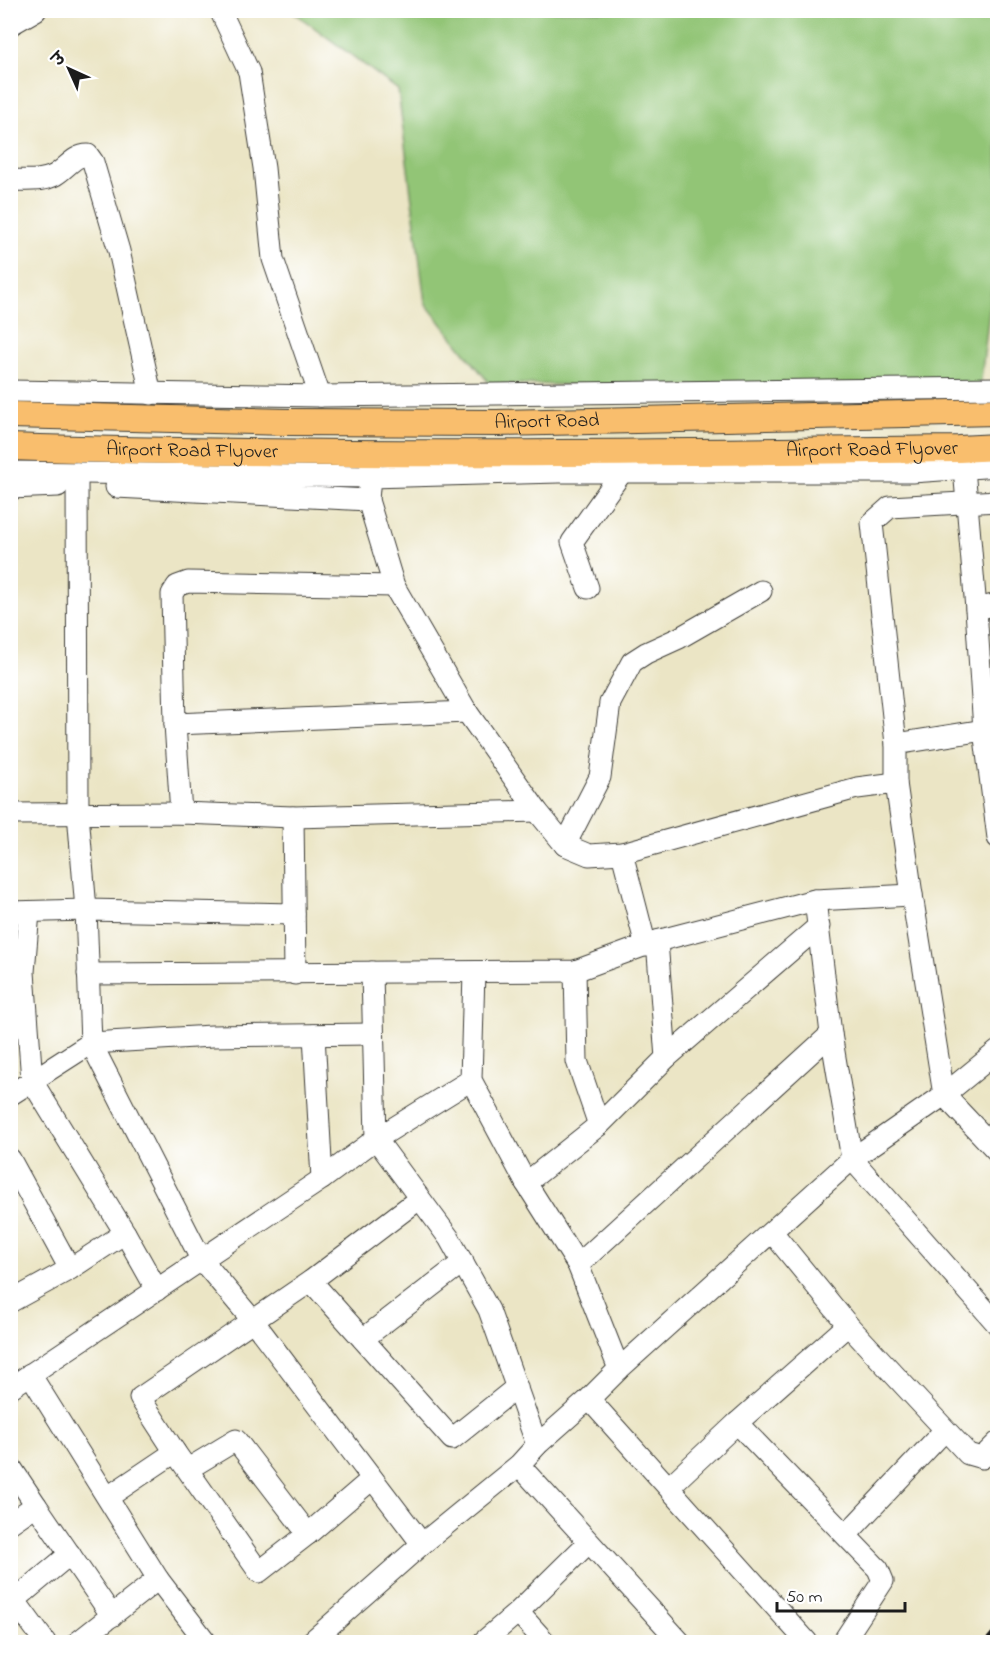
<svg xmlns="http://www.w3.org/2000/svg" width="1008" height="1653" font-family="'Indie Flower','Playpen Sans Deva',sans-serif">
<style>
.green{fill:#92c576;stroke:#577049;stroke-width:1.5}
.lines{fill:none;stroke-linecap:round;stroke-linejoin:round}
.minor-casing{stroke:#3b3a35;stroke-width:23}
.major-casing{stroke:#3b3a35;stroke-width:28}
.minor{stroke:#fff;stroke-width:21}
.major{stroke:#f9be6d;stroke-width:26}
.rail{stroke:#1c1c1c;stroke-width:4.5}
.labels{text-anchor:middle;dominant-baseline:central;stroke-width:6;stroke-linejoin:round;paint-order:stroke}
.street-label{font-size:20px;fill:#1c1c1c;stroke:#fff}
</style>
<rect width="100%" height="100%" fill="#fff"/>
<filter id="ink" filterUnits="userSpaceOnUse"><feTurbulence type="fractalNoise" baseFrequency=".0167" numOctaves="2"/><feDisplacementMap in="SourceGraphic" scale="12" xChannelSelector="R" yChannelSelector="G"/><feConvolveMatrix kernelMatrix="1 2 1 2 8 2 1 2 1" color-interpolation-filters="sRGB"/></filter>
<filter id="wash" filterUnits="userSpaceOnUse"><feTurbulence type="fractalNoise" baseFrequency=".008" numOctaves="4" result="noise"/><feDisplacementMap in="SourceGraphic" scale="24" xChannelSelector="R" yChannelSelector="G"/><feGaussianBlur stdDeviation="1.35" result="paint"/><feColorMatrix in="noise" values="0 0 0 0 0 0 0 0 0 0 0 0 0 0 0 0 0 1.4 0 .05"/><feComposite in="paint" operator="in"/></filter>
<g filter="url(#wash)">
<rect width="100%" height="100%" fill="#ebe5c5"/>
<!-- green -->
<path class="green" d="M 292,11 L 997,11 L 998,236 L 980,388 L 490,384 L 425,303 L 398,90 Z"/>
</g>
<g filter="url(#ink)">
<g class="lines">
<!-- minor casing -->
<g class="minor-casing">
<g id="minor">
<path d="M 220,10 L 249,72 L 264,168 L 273,259 L 320,396"/>
<path d="M 10,25 L 36,10"/>
<path d="M 10,180 C 25,180 42,182 55,175 C 67,168 74,155 88,155 L 93,162 L 119,251 L 151,394"/>
<path d="M 10,391 L 320,396 L 998,388"/>
<path d="M 371,464 L 368,500 L 394,586 L 467,712 L 537,811 L 565,845 L 589,855 L 622,853 L 857,788 L 896,783"/>
<path d="M 964,468 L 976,609 L 984,730 L 998,838"/>
<path d="M 10,472 L 370,477 L 559,472 L 912,472 L 998,466"/>
<path d="M 77,473 L 78,813 L 86,910 L 91,1043 L 201,1259 L 254,1322 L 422,1544"/>
<path d="M 116,487 L 368,500"/>
<path d="M 10,488 L 58,486"/>
<path d="M 998,501 L 890,507 L 872,523 L 896,744 L 896,783 L 912,895 L 944,1095 L 998,1152"/>
<path d="M 588,588 L 572,542 L 622,472"/>
<path d="M 976,609 L 998,604"/>
<path d="M 175,724 L 467,712"/>
<path d="M 896,744 L 984,730"/>
<path d="M 181,813 L 175,724 L 172,594 L 177,586 L 188,582 L 394,586"/>
<path d="M 10,814 L 181,813 L 293,817 L 537,811"/>
<path d="M 293,817 L 295,974"/>
<path d="M 565,845 L 600,777 L 610,703 L 632,662 L 646,653 L 679,638 L 761,591"/>
<path d="M 622,853 L 646,946"/>
<path d="M 815,900 L 831,1034 L 852,1159 L 998,1325"/>
<path d="M 10,912 L 86,910 L 294,914"/>
<path d="M 29,912 L 24,972 L 32,1081 L 125,1233 L 157,1290"/>
<path d="M 657,941 L 666,1058"/>
<path d="M 575,971 L 577,1061 L 599,1125"/>
<path d="M 372,972 L 376,1139 L 449,1238 L 489,1310 L 537,1445"/>
<path d="M 474,972 L 471,1080 L 526,1183 L 578,1265 L 619,1369"/>
<path d="M 88,974 L 575,971 L 657,941 L 815,900 L 912,895"/>
<path d="M 314,1035 L 322,1179"/>
<path d="M 10,1095 L 91,1043 L 212,1036 L 372,1034"/>
<path d="M 10,1159 L 70,1269"/>
<path d="M 526,1183 L 599,1125 L 666,1058 L 819,926"/>
<path d="M 772,1232 L 848,1325 L 968,1454 L 982,1458 L 998,1442"/>
<path d="M 578,1265 L 831,1034"/>
<path d="M 311,1281 L 452,1439 L 517,1387"/>
<path d="M 10,1302 L 70,1269 L 125,1233"/>
<path d="M 363,1339 L 463,1262"/>
<path d="M 30,1374 L 158,1579 L 206,1642"/>
<path d="M 10,1388 L 322,1179 L 376,1139 L 471,1080"/>
<path d="M 589,1399 L 807,1642"/>
<path d="M 737,1423 L 878,1569 L 883,1581 L 843,1642"/>
<path d="M 519,1465 L 680,1642"/>
<path d="M 10,1466 L 36,1505"/>
<path d="M 188,1469 L 236,1440 L 308,1534"/>
<path d="M 372,1479 L 308,1534 L 259,1572 L 175,1452 L 140,1398 L 311,1281 L 419,1199"/>
<path d="M 669,1487 L 737,1423 L 848,1325"/>
<path d="M 108,1497 L 175,1452"/>
<path d="M 10,1523 L 36,1505 L 112,1616"/>
<path d="M 846,1535 L 945,1430"/>
<path d="M 15,1601 L 45,1642"/>
<path d="M 10,1604 L 70,1554"/>
<path d="M 518,1612 L 545,1642"/>
<path d="M 78,1642 L 158,1579"/>
<path d="M 311,1642 L 422,1544 L 519,1465 L 537,1445 L 589,1399 L 619,1369 L 852,1159 L 944,1095 L 998,1051"/>
<path d="M 483,1642 L 518,1612 L 588,1543"/>
</g>
</g>
<!-- major casing -->
<g class="major-casing">
<g id="major">
<path id="s1" d="M 10,415 L 289,422 L 497,423 L 998,412"/>
<path id="s2" d="M 10,447 C 327,457 643,453 959,449 L 998,447"/>
</g>
</g>
<!-- minor -->
<use href="#minor" class="minor"/>
<!-- major -->
<use href="#major" class="major"/>
<!-- rail -->
<path class="rail" d="M 986,1642 L 998,1628"/>
</g>
</g>
<g class="labels">
<!-- street labels -->
<g class="street-label">
<text stroke="none"><textPath href="#s1" startOffset="537">Airport Road</textPath></text>
<text stroke="none"><textPath href="#s2" startOffset="862">Airport Road Flyover</textPath></text>
<text stroke="none"><textPath href="#s2" startOffset="182">Airport Road Flyover</textPath></text>
</g>
</g>
<!-- margin -->
<rect width="1008" height="1653" fill="none" stroke="#fff" stroke-width="36"/>
<!-- north arrow -->
<g transform="translate(69 69) rotate(315)" stroke="#ffffff" stroke-width="4.5" paint-order="stroke">
<path d="M0-4.5L10 22L0 15L-10 22Z" fill="#1c1c1c"/>
<text y="-9" font-size="16" font-weight="bold" text-anchor="middle" fill="#1c1c1c">उ</text>
</g>
<!-- scale -->
<path d="M777 1602v9h128v-9" fill="none" stroke="#1c1c1c" stroke-width="3"/>
<text x="786" y="1602" font-size="18" fill="#1c1c1c" stroke="#ffffff" stroke-width="4.5" paint-order="stroke">50 m</text>
</svg>
